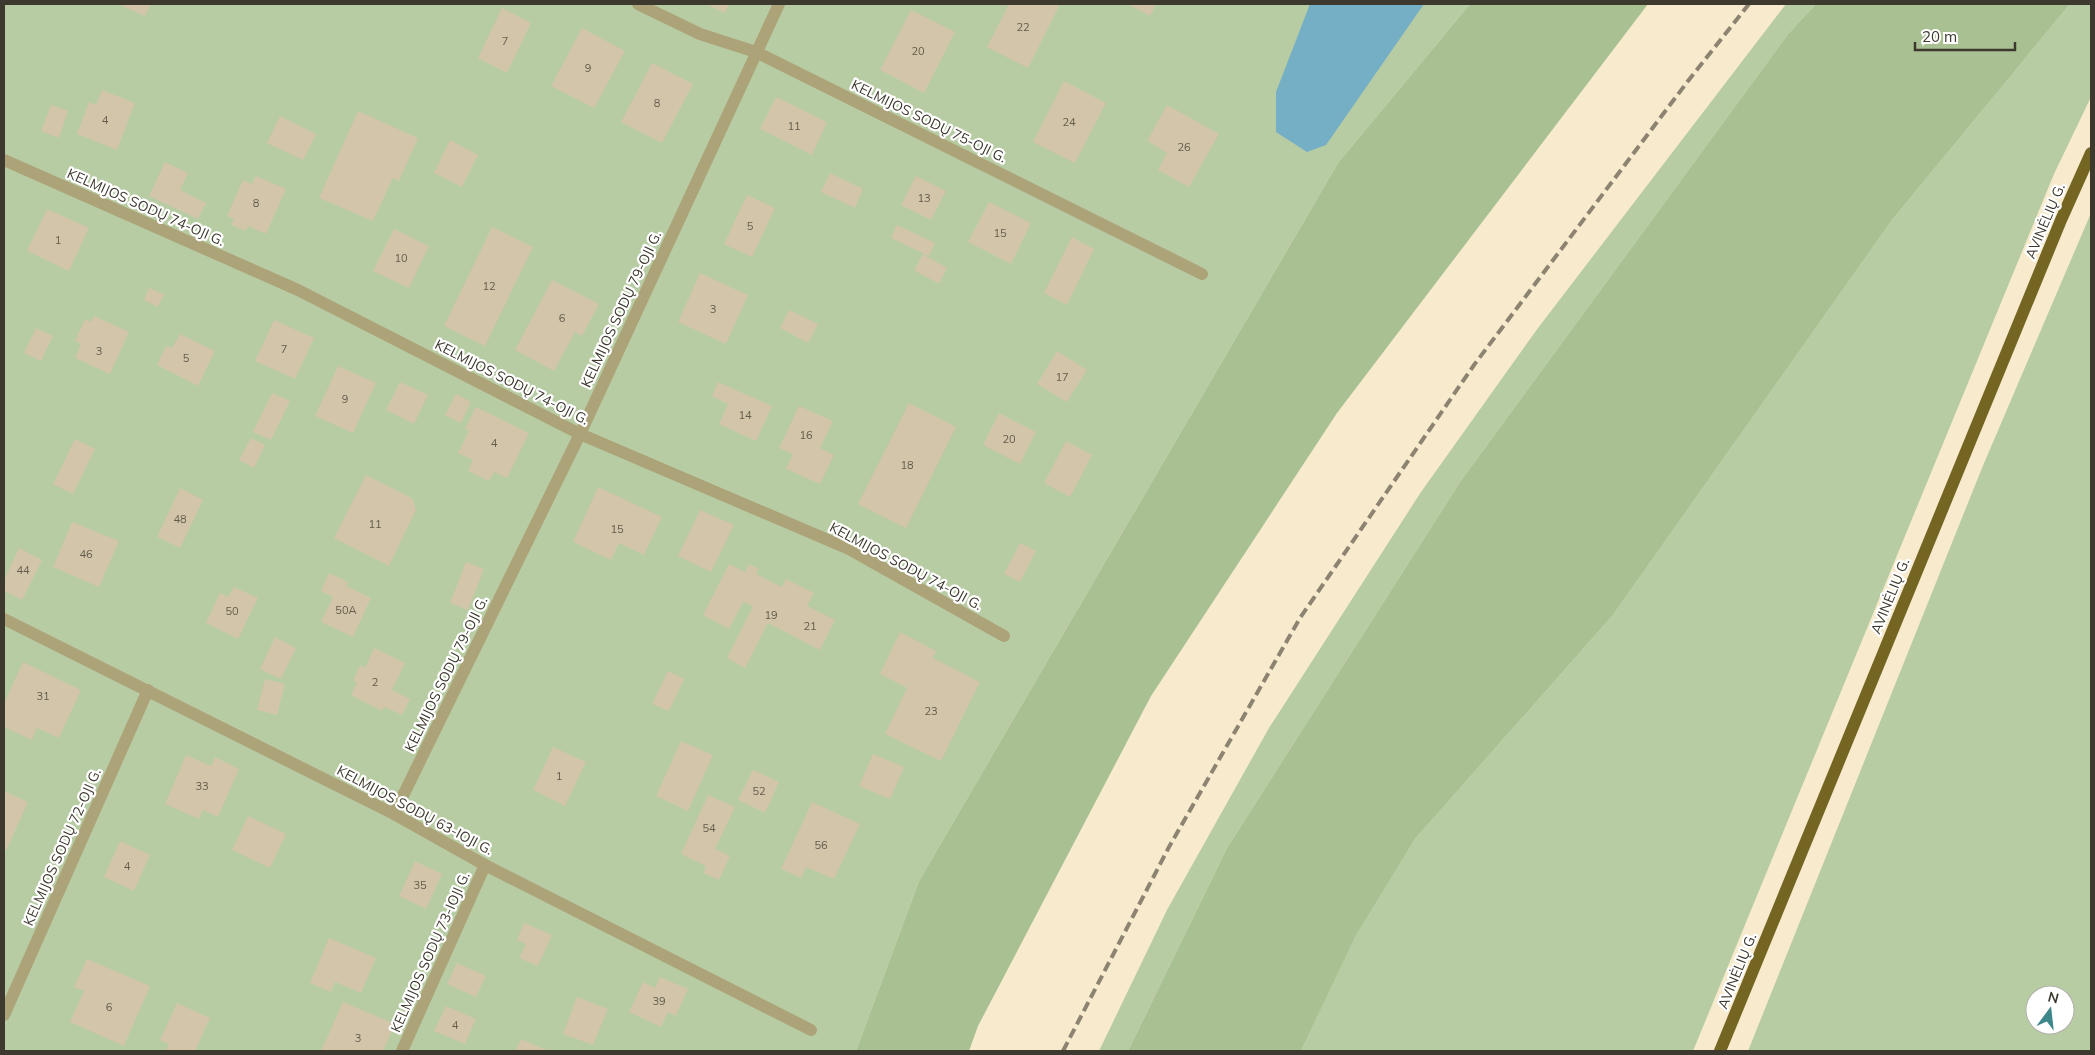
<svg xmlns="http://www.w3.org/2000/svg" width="2095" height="1055" font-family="Mulish,sans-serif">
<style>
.green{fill:#b7cca3;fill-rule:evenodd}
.forest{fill:#a9c092}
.water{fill:#75afc5}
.building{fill:#d2c5a9}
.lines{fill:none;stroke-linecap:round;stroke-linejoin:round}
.minor{stroke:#ada379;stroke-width:12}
.major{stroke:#756523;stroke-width:12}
.rail{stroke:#8c8371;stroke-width:4;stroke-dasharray:10 5;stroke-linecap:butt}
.labels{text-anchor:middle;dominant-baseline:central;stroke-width:4.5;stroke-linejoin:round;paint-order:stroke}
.number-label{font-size:11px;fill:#635c4d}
.street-label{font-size:14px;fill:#3e392e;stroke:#fff}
</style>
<rect width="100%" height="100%" fill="#f7eacd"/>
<!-- green -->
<g class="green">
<path d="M 4,4 L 1470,4 L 1338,163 L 919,881 L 856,1051 L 4,1051 Z"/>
<path d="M 1786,4 L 1816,4 L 1788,34 L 1460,482 L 1227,848 L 1128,1051 L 1099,1051 L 1167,910 L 1269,728 L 1421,492 L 1538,328 Z"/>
<path d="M 2070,4 L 2091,4 L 2091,97 L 2054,174 L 1693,1051 L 1301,1051 L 1356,934 L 1415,839 L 1613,615 L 1892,220 Z"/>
<path d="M 2091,213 L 2091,1051 L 1748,1051 L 1982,468 ZM 2035,995 L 2065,995 L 2065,1025 L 2035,1025 Z"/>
</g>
<!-- forest -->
<g class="forest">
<path d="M 1470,4 L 1648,4 L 1337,413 L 1151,696 L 978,1026 L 969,1051 L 856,1051 L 919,881 L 1338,163 Z"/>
<path d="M 1816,4 L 2070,4 L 1892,220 L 1613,615 L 1415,839 L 1356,935 L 1301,1051 L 1128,1051 L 1227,848 L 1460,482 L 1788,34 Z"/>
</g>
<!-- water -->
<path class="water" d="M 1310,4 L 1424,4 L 1326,145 L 1307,152 L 1276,132 L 1276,92 Z"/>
<!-- building -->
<g class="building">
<path d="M 123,4 L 151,4 L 145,16 L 122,6 Z"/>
<path d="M 705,4 L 729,4 L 725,13 Z"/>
<path d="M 1009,4 L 1054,4 L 1059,6 L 1028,68 L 987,47 Z"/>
<path d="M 1128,4 L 1156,4 L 1150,16 Z"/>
<path d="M 502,8 L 531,23 L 507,73 L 478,58 Z"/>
<path d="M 911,10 L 955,32 L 924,93 L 880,70 Z"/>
<path d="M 582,28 L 625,51 L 594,108 L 551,86 Z"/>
<path d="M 652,63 L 693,84 L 662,143 L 621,122 Z"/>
<path d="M 1064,81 L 1106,103 L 1075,163 L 1033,142 Z"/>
<path d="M 102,90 L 135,103 L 117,150 L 77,134 L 89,102 L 96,105 Z"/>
<path d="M 776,97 L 827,122 L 812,155 L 760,129 Z"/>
<path d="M 51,105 L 68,111 L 59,138 L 41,131 Z"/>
<path d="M 1167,105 L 1219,134 L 1189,187 L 1158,170 L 1167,153 L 1147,141 Z"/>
<path d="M 358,111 L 418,138 L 399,181 L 393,178 L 373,221 L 319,198 Z"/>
<path d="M 280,116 L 316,134 L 303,160 L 267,143 Z"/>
<path d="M 450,140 L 478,155 L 462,187 L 434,173 Z"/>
<path d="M 165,162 L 188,173 L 180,190 L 206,203 L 198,219 L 149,196 Z"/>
<path d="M 830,173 L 863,189 L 855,208 L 821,192 Z"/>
<path d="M 256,176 L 286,189 L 266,234 L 248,226 L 246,231 L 231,225 L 234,219 L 227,216 L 243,180 L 252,184 Z"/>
<path d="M 916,176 L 946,191 L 931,220 L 901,205 Z"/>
<path d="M 747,195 L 775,208 L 752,257 L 724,244 Z"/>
<path d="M 989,202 L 1031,223 L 1011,264 L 968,242 Z"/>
<path d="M 47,209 L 89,228 L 69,271 L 27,251 Z"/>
<path d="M 897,225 L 935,243 L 929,256 L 891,238 Z"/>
<path d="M 492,227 L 533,247 L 485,346 L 444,326 Z"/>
<path d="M 394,229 L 429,246 L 409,288 L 373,271 Z"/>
<path d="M 1072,237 L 1094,249 L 1067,305 L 1044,293 Z"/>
<path d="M 923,254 L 947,268 L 939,284 L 914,270 Z"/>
<path d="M 700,273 L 748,295 L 726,344 L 678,322 Z"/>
<path d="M 552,280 L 599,304 L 582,336 L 575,332 L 554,371 L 515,350 Z"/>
<path d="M 149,288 L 164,294 L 158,307 L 144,300 Z"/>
<path d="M 789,310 L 818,324 L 808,343 L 780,328 Z"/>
<path d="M 94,316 L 129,332 L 110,374 L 75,358 L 81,344 L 75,341 L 85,319 L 91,322 Z"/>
<path d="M 274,320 L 314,338 L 295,379 L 255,361 Z"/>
<path d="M 36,328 L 53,336 L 41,361 L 24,353 Z"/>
<path d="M 180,334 L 215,351 L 198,386 L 157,365 L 166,346 L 172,348 Z"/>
<path d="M 1057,351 L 1087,370 L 1067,402 L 1037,384 Z"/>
<path d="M 338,366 L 376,383 L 353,433 L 315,416 Z"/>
<path d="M 400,382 L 428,395 L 414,424 L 386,410 Z"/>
<path d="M 718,382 L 772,406 L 756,441 L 719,424 L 728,404 L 712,396 Z"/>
<path d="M 272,393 L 290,401 L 271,440 L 253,432 Z"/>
<path d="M 456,394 L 471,402 L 461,423 L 445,415 Z"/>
<path d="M 909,403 L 956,427 L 906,528 L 858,504 Z"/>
<path d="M 799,406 L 833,421 L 820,448 L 834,455 L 820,484 L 786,469 L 793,454 L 779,448 Z"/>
<path d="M 476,407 L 529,433 L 507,478 L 494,472 L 489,481 L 468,471 L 473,460 L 458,453 L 469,431 L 465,429 Z"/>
<path d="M 999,413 L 1036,432 L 1020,464 L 983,445 Z"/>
<path d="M 251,438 L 265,445 L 254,468 L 239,460 Z"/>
<path d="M 75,439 L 95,449 L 73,494 L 53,484 Z"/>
<path d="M 1066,441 L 1092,455 L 1070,497 L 1044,483 Z"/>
<path d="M 366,475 L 410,497 L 413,500 L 416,510 L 389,566 L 334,538 Z"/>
<path d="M 598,487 L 662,517 L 644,555 L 619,543 L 611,560 L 573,542 Z"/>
<path d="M 180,488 L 203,500 L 180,548 L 157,537 Z"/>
<path d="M 700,510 L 734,525 L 711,572 L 678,556 Z"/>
<path d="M 72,522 L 119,541 L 99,587 L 53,567 Z"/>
<path d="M 1020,543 L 1036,551 L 1020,582 L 1004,574 Z"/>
<path d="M 19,548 L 42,560 L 22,600 L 4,591 L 4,580 Z"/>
<path d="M 466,562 L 484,569 L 468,610 L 450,603 Z"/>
<path d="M 729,564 L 745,572 L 749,564 L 759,569 L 756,574 L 782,587 L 786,579 L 814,593 L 807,606 L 835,620 L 820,650 L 768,623 L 745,668 L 727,658 L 753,606 L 743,602 L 729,629 L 703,615 Z"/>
<path d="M 329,573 L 348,582 L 346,586 L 371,598 L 353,637 L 321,622 L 333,597 L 321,591 Z"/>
<path d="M 234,587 L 258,598 L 238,639 L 206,623 L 220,593 L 228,597 Z"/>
<path d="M 900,632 L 936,651 L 933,658 L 980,682 L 941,761 L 885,734 L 907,688 L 880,674 Z"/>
<path d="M 275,637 L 296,648 L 281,679 L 260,669 Z"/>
<path d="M 374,648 L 405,663 L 392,690 L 410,699 L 402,715 L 384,707 L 382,711 L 351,695 L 357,682 L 353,681 L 360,665 L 365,668 Z"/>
<path d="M 23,662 L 81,690 L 59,738 L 37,728 L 32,740 L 4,727 L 4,703 Z"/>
<path d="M 668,671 L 684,679 L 669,711 L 652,704 Z"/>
<path d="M 265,679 L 285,684 L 277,715 L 257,710 Z"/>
<path d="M 681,741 L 713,755 L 688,811 L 656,796 Z"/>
<path d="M 553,747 L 586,762 L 565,806 L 533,790 Z"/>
<path d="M 873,754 L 904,767 L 890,799 L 859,786 Z"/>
<path d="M 186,755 L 211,766 L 215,757 L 239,769 L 218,817 L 203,810 L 199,819 L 165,804 Z"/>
<path d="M 753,770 L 779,782 L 765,813 L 738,800 Z"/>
<path d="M 4,791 L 28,802 L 6,851 L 4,849 Z"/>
<path d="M 708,795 L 735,807 L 715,849 L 730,856 L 719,880 L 703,873 L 706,866 L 681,854 Z"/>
<path d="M 812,802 L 860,824 L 834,879 L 806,867 L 801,878 L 781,869 Z"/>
<path d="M 248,816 L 286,834 L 270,868 L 232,850 Z"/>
<path d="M 120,841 L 150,855 L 134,891 L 104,877 Z"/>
<path d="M 415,861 L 442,874 L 426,909 L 399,896 Z"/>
<path d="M 524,923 L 552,935 L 538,966 L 519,958 L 526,944 L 517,940 Z"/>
<path d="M 329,938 L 376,958 L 361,993 L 335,982 L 331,992 L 310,983 Z"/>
<path d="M 87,959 L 150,986 L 124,1046 L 70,1022 L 84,991 L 74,987 Z"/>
<path d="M 457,963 L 486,976 L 476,997 L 447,984 Z"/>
<path d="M 660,977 L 688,989 L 676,1016 L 668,1012 L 661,1027 L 629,1012 L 643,982 L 655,988 Z"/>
<path d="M 577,997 L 608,1009 L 593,1045 L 563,1034 Z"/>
<path d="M 343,1002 L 395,1024 L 383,1051 L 321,1051 Z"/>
<path d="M 177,1003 L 210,1018 L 195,1051 L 166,1051 L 169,1044 L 160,1040 Z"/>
<path d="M 446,1006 L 476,1019 L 465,1044 L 434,1031 Z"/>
<path d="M 521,1039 L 549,1051 L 516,1051 Z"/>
</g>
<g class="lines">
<!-- minor -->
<g class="minor">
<path d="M 638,4 L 700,34 L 756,52 L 1202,274"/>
<path d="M 4,160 L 298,290 L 580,434 L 849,549 L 1004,636"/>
<path d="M 4,619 L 394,814 L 485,865 L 811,1030"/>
<path d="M 394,814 L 580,434 L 779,4"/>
<path d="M 4,1015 L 148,690"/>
<path d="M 402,1051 L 485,865"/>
</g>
<!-- major -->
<path class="major" d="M 1720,1051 L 2061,220 L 2091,153"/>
<!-- rail -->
<path class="rail" d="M 1063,1051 L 1169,847 L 1300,618 L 1474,365 L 1688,81 L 1749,4"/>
</g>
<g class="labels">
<!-- number labels -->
<g class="number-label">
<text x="1023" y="27">22</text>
<text x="505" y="41">7</text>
<text x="918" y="51">20</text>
<text x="588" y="68">9</text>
<text x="657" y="103">8</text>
<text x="105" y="120">4</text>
<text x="1069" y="122">24</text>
<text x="794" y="126">11</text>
<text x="1184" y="147">26</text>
<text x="924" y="198">13</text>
<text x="256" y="203">8</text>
<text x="750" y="226">5</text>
<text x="1000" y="233">15</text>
<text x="58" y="240">1</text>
<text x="401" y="258">10</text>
<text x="489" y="286">12</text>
<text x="713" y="309">3</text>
<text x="562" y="318">6</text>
<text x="284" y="349">7</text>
<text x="99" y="351">3</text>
<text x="186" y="358">5</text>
<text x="1062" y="377">17</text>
<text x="345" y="399">9</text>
<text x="745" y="415">14</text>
<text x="806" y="435">16</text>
<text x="1009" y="439">20</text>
<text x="494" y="443">4</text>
<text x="907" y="465">18</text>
<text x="180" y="519">48</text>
<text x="375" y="524">11</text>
<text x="617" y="529">15</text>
<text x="86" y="554">46</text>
<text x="23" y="570">44</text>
<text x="346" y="610">50A</text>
<text x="232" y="611">50</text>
<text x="771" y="615">19</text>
<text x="810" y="626">21</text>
<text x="375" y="682">2</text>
<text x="43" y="696">31</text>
<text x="931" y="711">23</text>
<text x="559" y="776">1</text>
<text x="202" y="786">33</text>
<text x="759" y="791">52</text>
<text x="709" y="828">54</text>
<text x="821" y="845">56</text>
<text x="127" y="866">4</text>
<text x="420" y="885">35</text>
<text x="659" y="1001">39</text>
<text x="109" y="1007">6</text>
<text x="455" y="1025">4</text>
<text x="358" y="1038">3</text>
</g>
<!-- street labels -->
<g class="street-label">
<text transform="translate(929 121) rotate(26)">KELMIJOS SODŲ 75-OJI G.</text>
<text transform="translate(146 207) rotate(24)">KELMIJOS SODŲ 74-OJI G.</text>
<text transform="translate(2045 221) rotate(-67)">AVINĖLIŲ G.</text>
<text transform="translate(621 309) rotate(-65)">KELMIJOS SODŲ 79-OJI G.</text>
<text transform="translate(512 382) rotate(27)">KELMIJOS SODŲ 74-OJI G.</text>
<text transform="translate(906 566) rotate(28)">KELMIJOS SODŲ 74-OJI G.</text>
<text transform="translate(1890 596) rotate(-68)">AVINĖLIŲ G.</text>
<text transform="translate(446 674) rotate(-64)">KELMIJOS SODŲ 79-OJI G.</text>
<text transform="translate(415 810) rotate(28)">KELMIJOS SODŲ 63-IOJI G.</text>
<text transform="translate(62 847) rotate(-66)">KELMIJOS SODŲ 72-OJI G.</text>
<text transform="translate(430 952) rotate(-66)">KELMIJOS SODŲ 73-IOJI G.</text>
<text transform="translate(1737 971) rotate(-68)">AVINĖLIŲ G.</text>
</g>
</g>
<!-- border -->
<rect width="2095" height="1055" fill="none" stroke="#3e392e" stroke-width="10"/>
<!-- north arrow -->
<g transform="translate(2050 1010) rotate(15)"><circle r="24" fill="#ffffff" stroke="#b2b0ab"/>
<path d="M0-4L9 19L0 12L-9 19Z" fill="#3d868a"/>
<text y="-8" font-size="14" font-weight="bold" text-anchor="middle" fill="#3e392e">N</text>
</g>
<!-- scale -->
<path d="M1915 42v8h100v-8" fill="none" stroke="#3e392e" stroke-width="2.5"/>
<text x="1922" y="42" font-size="15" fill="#3e392e" stroke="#ffffff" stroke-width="4" paint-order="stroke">20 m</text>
</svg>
